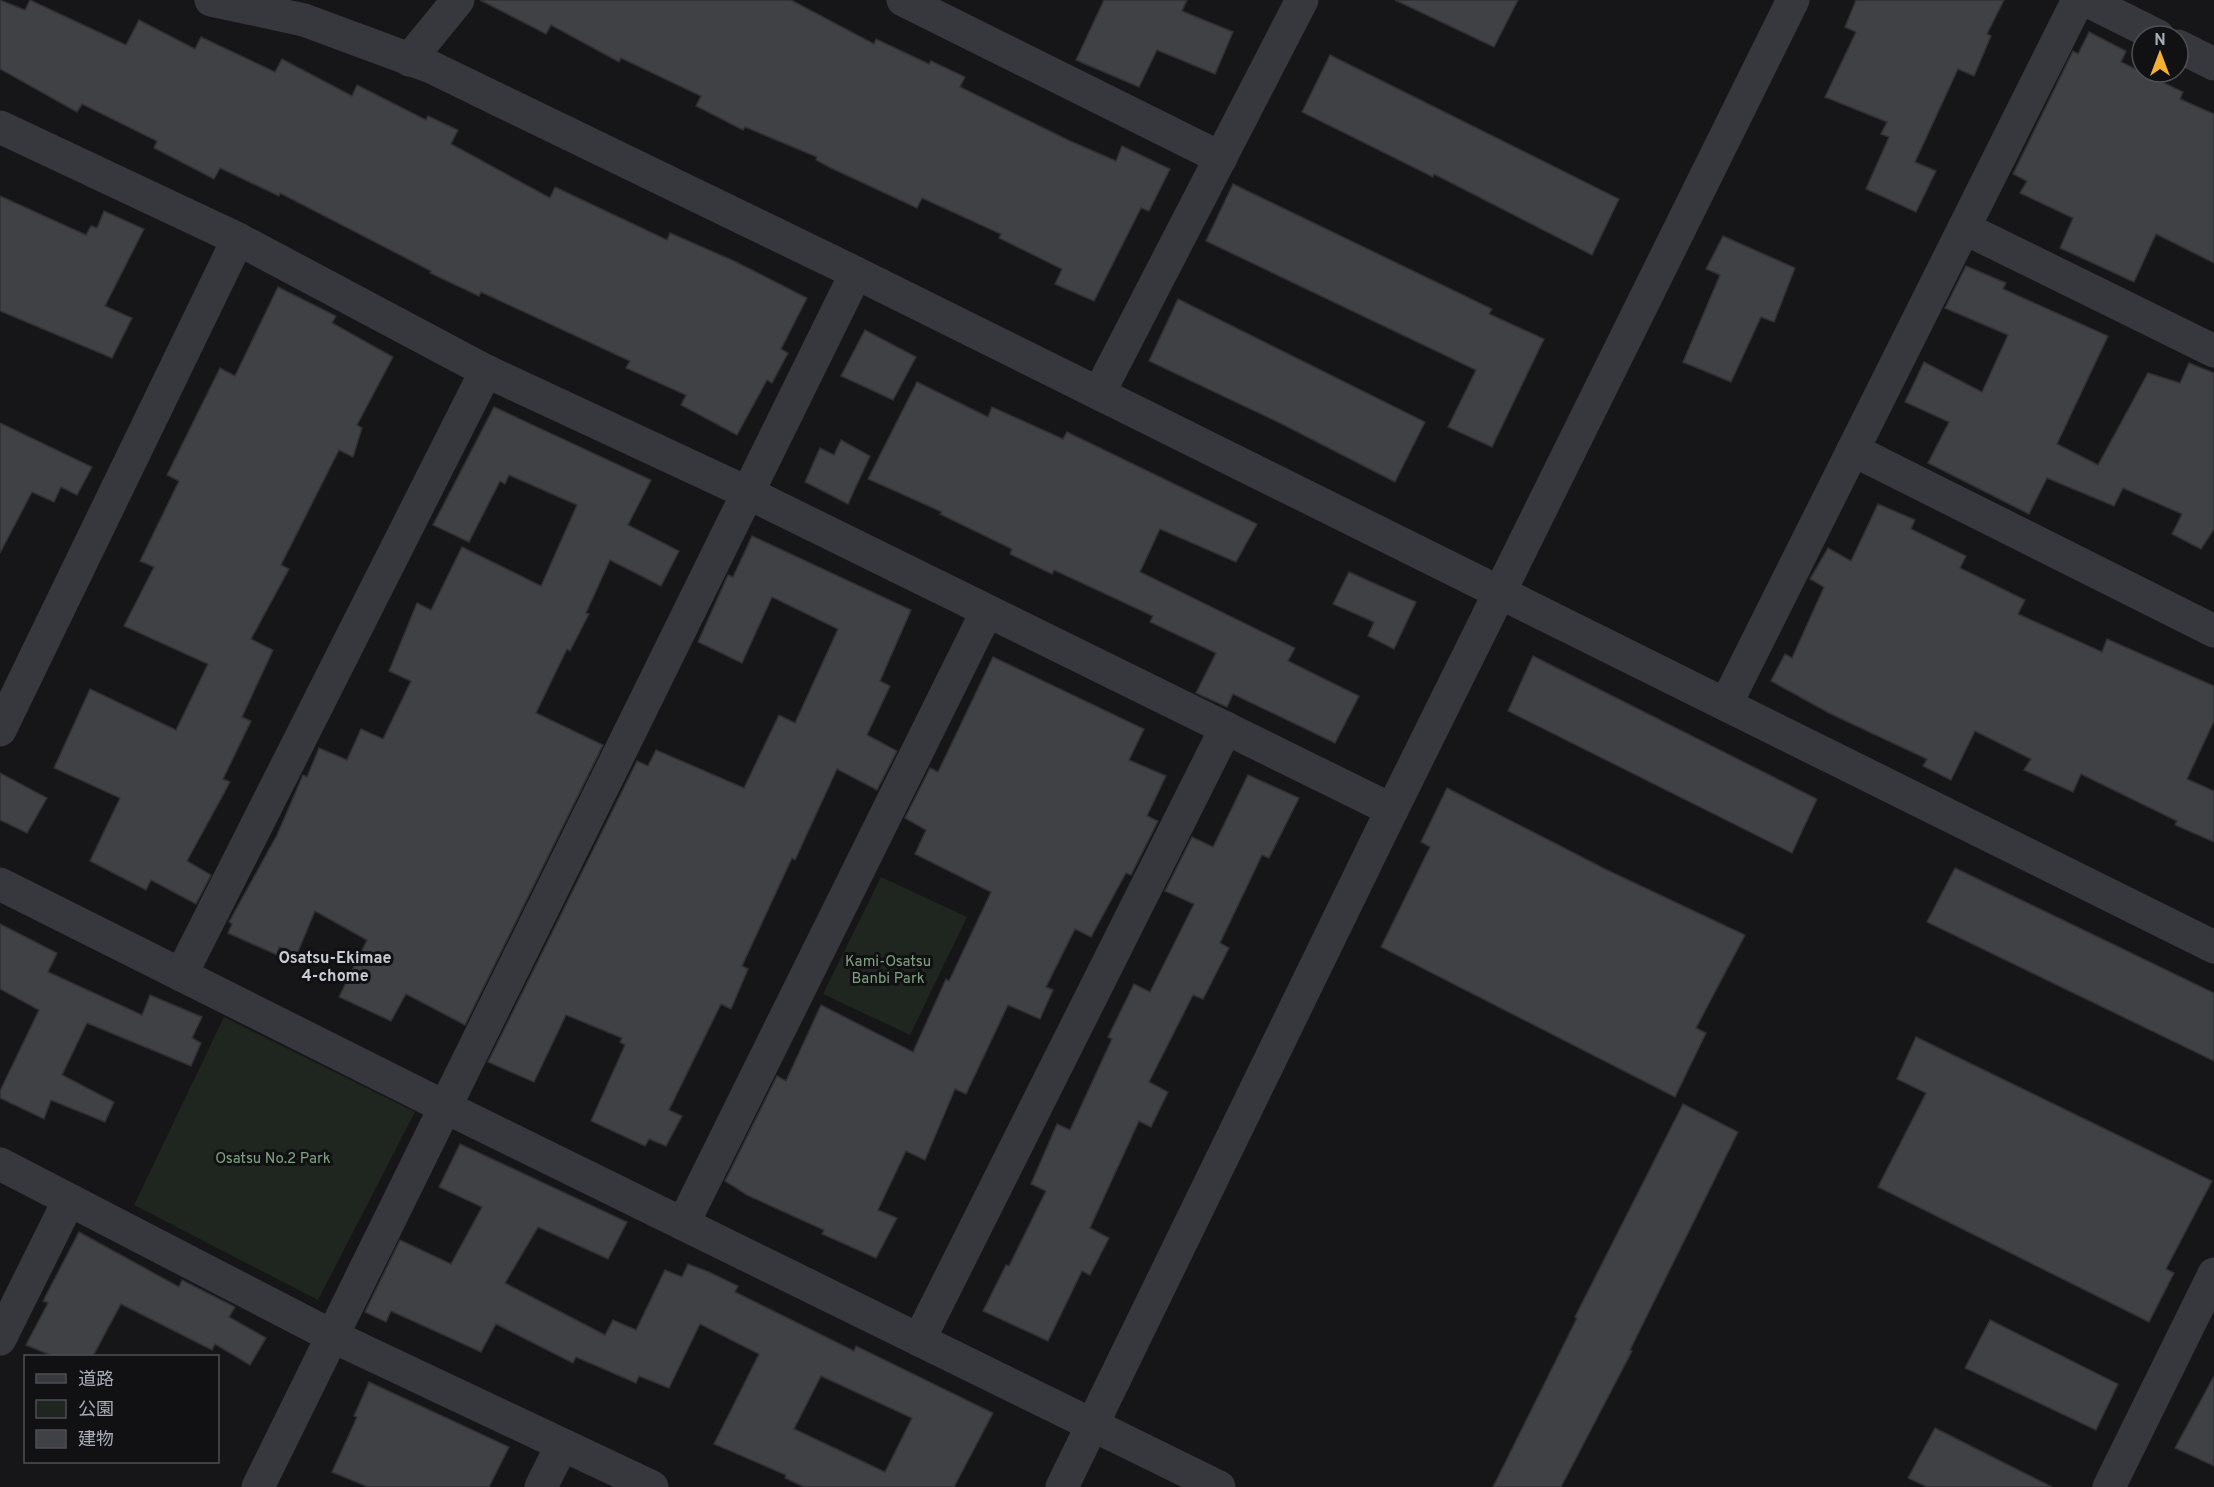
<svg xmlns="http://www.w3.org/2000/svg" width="2214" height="1487" font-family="Overpass,'Noto Sans JP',sans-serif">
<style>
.green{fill:#1e261f}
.building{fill:#404145;stroke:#303034;stroke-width:1.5;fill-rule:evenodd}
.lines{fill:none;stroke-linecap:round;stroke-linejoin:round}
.minor{stroke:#37383d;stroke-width:33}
.tertiary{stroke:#37383d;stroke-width:33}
.labels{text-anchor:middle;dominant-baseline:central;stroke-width:6;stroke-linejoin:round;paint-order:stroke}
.park-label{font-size:15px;fill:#7fa381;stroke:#111113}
.neighbourhood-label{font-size:16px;font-weight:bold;fill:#c9ccd4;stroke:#111113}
</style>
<rect width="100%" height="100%" fill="#161618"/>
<!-- green -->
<g class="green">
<path d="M 881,877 L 967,917 L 910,1035 L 823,994 Z"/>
<path d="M 224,1017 L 415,1112 L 318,1300 L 134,1205 Z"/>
</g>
<!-- building -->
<g class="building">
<path d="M 0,0 L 25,10 L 30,0 L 126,45 L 139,20 L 195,49 L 201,37 L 275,72 L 282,59 L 352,96 L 357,85 L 426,120 L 428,116 L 458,130 L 451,144 L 550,198 L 555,187 L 667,240 L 670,233 L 734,261 L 807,298 L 781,349 L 788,353 L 772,383 L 767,380 L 737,435 L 681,405 L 686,395 L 626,368 L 630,361 L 481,292 L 479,296 L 430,273 L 431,271 L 280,193 L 279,196 L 220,168 L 214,179 L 154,148 L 157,141 L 82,104 L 77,112 L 0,69 Z"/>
<path d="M 480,0 L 791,0 L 874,44 L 876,39 L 929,64 L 931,61 L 965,77 L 960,87 L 1070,141 L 1116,161 L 1122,146 L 1170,169 L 1149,211 L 1141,208 L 1094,301 L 1055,284 L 1062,269 L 999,238 L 1001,234 L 922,198 L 917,208 L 831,168 L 816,160 L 817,157 L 745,127 L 743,130 L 696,106 L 701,96 L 621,58 L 619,62 L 551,25 L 546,34 Z"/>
<path d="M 1104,0 L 1187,0 L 1182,11 L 1233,32 L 1215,74 L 1157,50 L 1139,87 L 1076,60 Z"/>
<path d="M 1395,0 L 1518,0 L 1494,47 Z"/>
<path d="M 1856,0 L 2004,0 L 1987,34 L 1991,36 L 1974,76 L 1958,69 L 1915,162 L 1936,171 L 1916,212 L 1866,189 L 1889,137 L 1881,134 L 1887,122 L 1825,97 L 1856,32 L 1845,27 Z"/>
<path d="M 2089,32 L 2126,51 L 2121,62 L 2183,92 L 2180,99 L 2214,114 L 2214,263 L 2156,234 L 2134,282 L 2060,248 L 2073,218 L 2020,193 L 2027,181 L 2013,174 L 2073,51 L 2078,54 Z"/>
<path d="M 1330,55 L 1619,199 L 1592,255 L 1434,174 L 1433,177 L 1302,112 Z"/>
<path d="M 1233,184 L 1492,309 L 1489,314 L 1544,339 L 1492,447 L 1448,427 L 1476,370 L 1206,241 Z"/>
<path d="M 0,196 L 86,235 L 91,226 L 97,228 L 104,211 L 144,229 L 105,306 L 132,318 L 112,358 L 0,311 Z"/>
<path d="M 1723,236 L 1795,268 L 1774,322 L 1761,317 L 1731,382 L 1683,362 L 1720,275 L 1706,269 Z"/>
<path d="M 1966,266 L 2006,283 L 2003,289 L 2108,336 L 2057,444 L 2098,465 L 2148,373 L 2180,383 L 2189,363 L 2214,373 L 2214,529 L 2201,549 L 2172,534 L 2182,514 L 2123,488 L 2114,506 L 2047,478 L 2029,514 L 1928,463 L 1949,422 L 1905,402 L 1924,362 L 1982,392 L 2008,335 L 1945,308 Z"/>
<path d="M 278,287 L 336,316 L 332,323 L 393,357 L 357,425 L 362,428 L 353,457 L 339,450 L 281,565 L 289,569 L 251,639 L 273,650 L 242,717 L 251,721 L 223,779 L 230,782 L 187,861 L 211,875 L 196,904 L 151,880 L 146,890 L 90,861 L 120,798 L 54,768 L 90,689 L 176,730 L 208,664 L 124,626 L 154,567 L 140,561 L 179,481 L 167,475 L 220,368 L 235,376 Z"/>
<path d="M 1178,299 L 1425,422 L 1395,482 L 1280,423 L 1149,361 Z"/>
<path d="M 865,330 L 916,357 L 893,400 L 841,376 Z"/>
<path d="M 917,382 L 988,417 L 992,407 L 1063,439 L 1067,432 L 1257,524 L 1236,562 L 1160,529 L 1140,572 L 1295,648 L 1288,661 L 1359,696 L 1335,743 L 1233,694 L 1227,707 L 1196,693 L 1216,653 L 1150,622 L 1153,616 L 1054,570 L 1052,574 L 1010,554 L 1012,549 L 940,514 L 942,512 L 868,479 Z"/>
<path d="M 494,407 L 651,480 L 628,525 L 679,551 L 661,586 L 610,560 L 586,613 L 589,614 L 570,651 L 567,649 L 536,713 L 603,745 L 465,1025 L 406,994 L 391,1021 L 339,997 L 367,940 L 315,911 L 297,954 L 279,947 L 277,955 L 228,933 L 232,924 L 229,922 L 277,835 L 303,775 L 307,777 L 319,748 L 347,760 L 361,729 L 383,739 L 411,681 L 389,671 L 417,603 L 431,610 L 462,547 L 541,586 L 577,505 L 509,475 L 505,484 L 500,481 L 469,542 L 433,525 Z"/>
<path d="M 0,423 L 92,467 L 77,495 L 61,487 L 54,502 L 32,492 L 0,553 Z"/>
<path d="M 841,440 L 870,456 L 848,504 L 805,482 L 820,448 L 834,455 Z"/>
<path d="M 1878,504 L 1915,520 L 1911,529 L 1966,556 L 1960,568 L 2025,600 L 2018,614 L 2102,652 L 2107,639 L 2214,686 L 2214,721 L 2187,779 L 2214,791 L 2214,842 L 2175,825 L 2177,821 L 2081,774 L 2073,792 L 2024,770 L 2031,759 L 1975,731 L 1951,780 L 1923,766 L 1927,759 L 1831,714 L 1771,681 L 1785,654 L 1792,658 L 1824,587 L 1810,579 L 1828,548 L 1851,561 Z"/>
<path d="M 752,536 L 911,610 L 880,681 L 890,686 L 867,735 L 897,751 L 877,790 L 837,769 L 795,860 L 792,858 L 742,966 L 748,969 L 731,1009 L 721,1004 L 669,1110 L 682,1116 L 666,1146 L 649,1139 L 645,1146 L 591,1121 L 625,1045 L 620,1042 L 622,1038 L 566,1015 L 534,1082 L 488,1062 L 637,761 L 648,766 L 656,750 L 744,788 L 779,715 L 795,723 L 838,629 L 772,597 L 742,663 L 698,642 L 728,575 L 733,577 Z"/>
<path d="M 1349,572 L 1416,602 L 1394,649 L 1368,636 L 1374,622 L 1333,604 Z"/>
<path d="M 1533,656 L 1817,799 L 1792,853 L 1508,711 Z"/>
<path d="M 993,657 L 1144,729 L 1129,760 L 1166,776 L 1147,816 L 1158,821 L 1131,875 L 1126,873 L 1091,937 L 1075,929 L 1046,987 L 1053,990 L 1040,1019 L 1008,1005 L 966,1094 L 955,1089 L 925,1160 L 906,1151 L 878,1210 L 897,1218 L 876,1258 L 822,1234 L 824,1230 L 747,1195 L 725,1181 L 777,1076 L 786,1081 L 821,1005 L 913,1052 L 946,979 L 949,981 L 991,892 L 915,854 L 926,830 L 905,818 L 930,768 L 938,772 Z"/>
<path d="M 0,773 L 47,798 L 27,833 L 0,820 Z"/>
<path d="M 1248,775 L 1299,798 L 1269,858 L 1262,855 L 1220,943 L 1229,948 L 1203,999 L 1193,995 L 1149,1082 L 1168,1092 L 1151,1127 L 1139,1121 L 1090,1228 L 1109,1238 L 1090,1275 L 1082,1271 L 1048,1341 L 983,1311 L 1006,1265 L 1009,1266 L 1046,1191 L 1031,1184 L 1057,1124 L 1070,1130 L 1112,1039 L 1108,1037 L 1134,984 L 1150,992 L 1194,904 L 1165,891 L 1192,837 L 1213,847 Z"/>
<path d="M 1447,788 L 1607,870 L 1745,935 L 1696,1028 L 1706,1033 L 1675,1097 L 1381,947 L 1430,847 L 1421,842 Z"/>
<path d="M 1955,868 L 2214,993 L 2214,1061 L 1927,922 Z"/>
<path d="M 0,924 L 57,953 L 48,972 L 142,1015 L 150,995 L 202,1017 L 192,1038 L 201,1043 L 191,1066 L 87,1023 L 62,1075 L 114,1102 L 105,1122 L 51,1100 L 44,1119 L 0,1098 L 0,1091 L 39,1010 L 0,989 Z"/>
<path d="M 1916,1037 L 2212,1181 L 2166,1269 L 2174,1273 L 2149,1322 L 1878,1187 L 1926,1093 L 1897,1079 Z"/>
<path d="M 1683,1104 L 1738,1132 L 1630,1350 L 1632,1351 L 1561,1487 L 1493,1487 L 1577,1318 L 1575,1317 Z"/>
<path d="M 460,1144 L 627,1222 L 608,1259 L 538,1227 L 505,1283 L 605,1335 L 613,1320 L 636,1330 L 665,1270 L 682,1277 L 688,1264 L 709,1272 L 738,1286 L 735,1292 L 854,1351 L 856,1346 L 993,1413 L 954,1487 L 804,1487 L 785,1478 L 786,1475 L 714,1444 L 759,1354 L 700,1324 L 669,1388 L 639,1376 L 636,1383 L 576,1357 L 573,1363 L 496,1324 L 481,1352 L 391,1311 L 386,1322 L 365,1312 L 400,1240 L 451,1264 L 482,1207 L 439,1187 ZM 821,1376 L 912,1418 L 885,1472 L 794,1429 Z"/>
<path d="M 79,1232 L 179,1287 L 182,1280 L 235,1307 L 229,1317 L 266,1338 L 250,1365 L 215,1344 L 212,1350 L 121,1304 L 93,1356 L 53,1356 L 26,1345 L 48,1303 L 43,1301 Z"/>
<path d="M 1990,1320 L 2118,1384 L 2096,1430 L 1965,1368 Z"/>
<path d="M 2214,1376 L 2214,1466 L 2175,1448 Z"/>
<path d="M 369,1382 L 509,1447 L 489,1487 L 368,1487 L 332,1472 L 357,1417 L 354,1416 Z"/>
<path d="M 1935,1428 L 2052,1487 L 1927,1487 L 1908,1478 Z"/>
</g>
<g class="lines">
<!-- minor -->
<g class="minor">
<path d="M 903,0 L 1221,158"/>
<path d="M 2086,0 L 2158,36"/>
<path d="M 2178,46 L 2214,64"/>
<path d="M 409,60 L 458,0"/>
<path d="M 0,127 L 238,239 L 486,371 L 748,493 L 1392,810"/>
<path d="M 1964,228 L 2214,351"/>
<path d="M 1099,393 L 1302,0"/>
<path d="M 1853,450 L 2214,631"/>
<path d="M 1726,704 L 2078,0"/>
<path d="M 0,730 L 238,239"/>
<path d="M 0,884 L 445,1107 L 1219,1487"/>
<path d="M 181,975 L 486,371"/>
<path d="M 0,1164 L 332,1336 L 652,1487"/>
<path d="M 683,1224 L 987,611"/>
<path d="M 0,1339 L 69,1200"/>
<path d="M 919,1340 L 1226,728"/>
<path d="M 258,1487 L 856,273"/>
<path d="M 541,1487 L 562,1445"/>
<path d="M 2109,1487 L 2214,1274"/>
</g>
<!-- tertiary -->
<g class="tertiary">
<path d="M 211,0 L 304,20 L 431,67 L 856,273 L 2214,947"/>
<path d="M 1062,1487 L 1383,828 L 1793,0"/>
</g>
</g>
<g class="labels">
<!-- park labels -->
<g class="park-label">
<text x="888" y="962">Kami-Osatsu<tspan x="888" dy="17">Banbi Park</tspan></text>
<text x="273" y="1159">Osatsu No.2 Park</text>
</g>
<!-- neighbourhood labels -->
<g class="neighbourhood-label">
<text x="335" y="959">Osatsu-Ekimae<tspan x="335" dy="18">4-chome</tspan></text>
</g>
</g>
<!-- legend -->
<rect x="24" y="1355" width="195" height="108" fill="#111113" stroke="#4d4f55" stroke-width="1.5"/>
<rect x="36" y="1374" width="30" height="9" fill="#37383d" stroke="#4d4f55" stroke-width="1.5"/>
<text x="78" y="1385" font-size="18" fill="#a8adb8">道路</text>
<rect x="36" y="1400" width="30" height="18" fill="#1e261f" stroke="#4d4f55" stroke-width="1.5"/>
<text x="78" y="1415" font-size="18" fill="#a8adb8">公園</text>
<rect x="36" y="1430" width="30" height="18" fill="#404145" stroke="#4d4f55" stroke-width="1.5"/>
<text x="78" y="1445" font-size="18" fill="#a8adb8">建物</text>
<!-- north arrow -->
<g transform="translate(2160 54)"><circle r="28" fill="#111113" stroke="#4d4f55" stroke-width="1.5"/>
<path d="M0-4.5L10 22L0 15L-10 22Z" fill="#f2b134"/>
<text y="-9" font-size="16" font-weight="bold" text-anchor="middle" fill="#a8adb8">N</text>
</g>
</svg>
